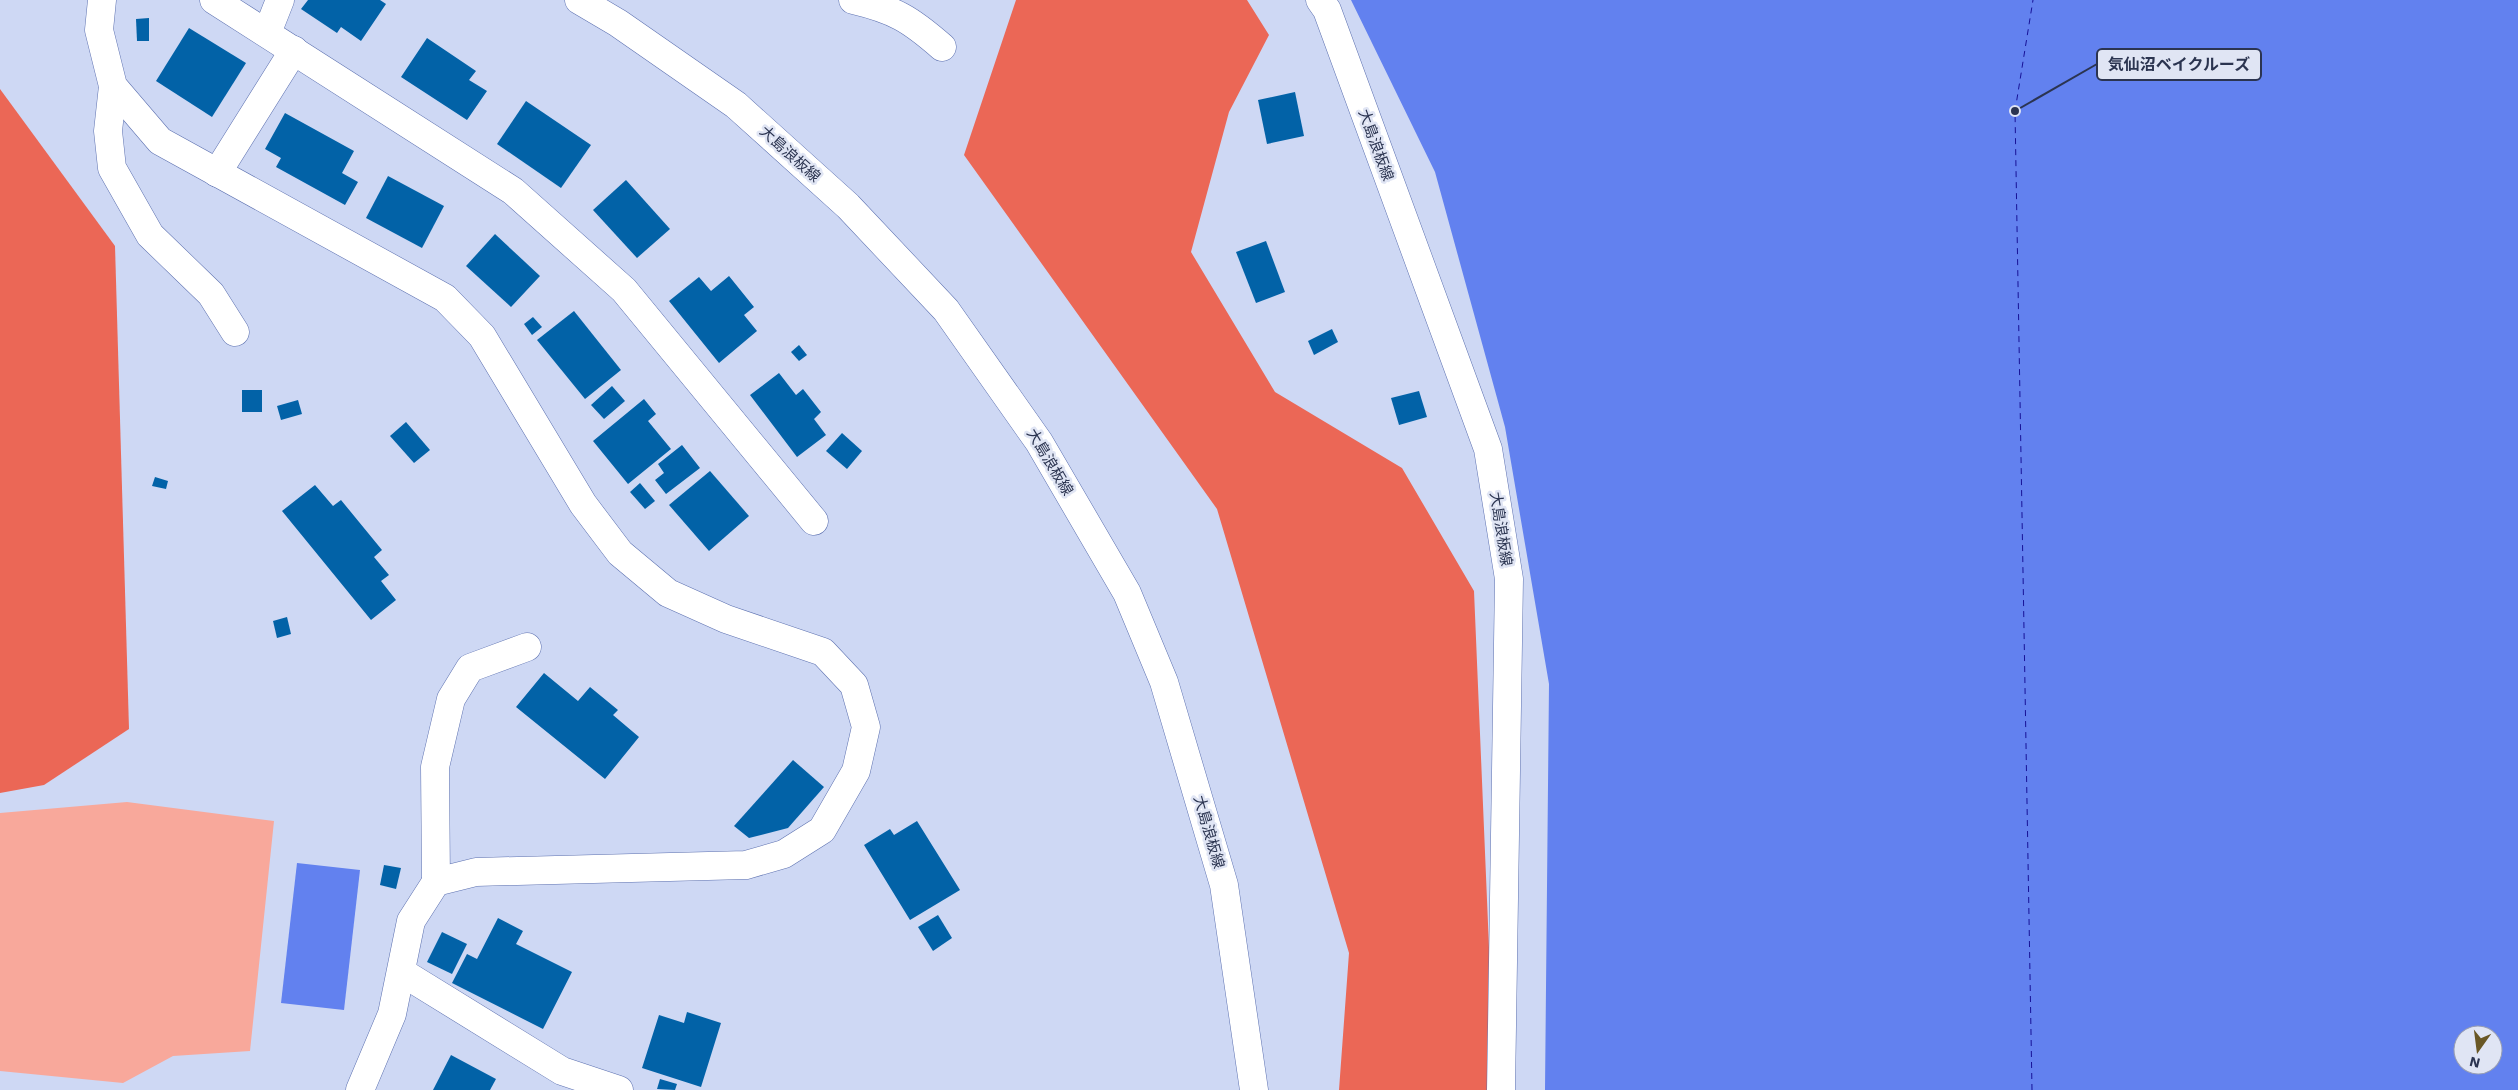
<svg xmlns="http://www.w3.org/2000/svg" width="2518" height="1090" font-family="'Work Sans','Noto Sans JP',sans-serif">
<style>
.green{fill:#f8a89b}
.forest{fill:#eb6756}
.water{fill:#6281ef;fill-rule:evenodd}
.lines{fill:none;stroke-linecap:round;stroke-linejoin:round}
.ferry{stroke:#171297;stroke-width:1;stroke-dasharray:6 5;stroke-linecap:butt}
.building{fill:#0262a7}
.minor-casing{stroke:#5d71b0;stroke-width:29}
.secondary-casing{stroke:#5d71b0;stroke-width:29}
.minor{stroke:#fff;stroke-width:28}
.secondary{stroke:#fff;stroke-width:28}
.labels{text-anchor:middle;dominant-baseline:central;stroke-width:5;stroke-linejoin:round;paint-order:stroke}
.street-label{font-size:15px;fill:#2b3450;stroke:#e0e5f4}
.leader{fill:none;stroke:#2b3450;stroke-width:2}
.callout-dot{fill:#2b3450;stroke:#e0e5f4;stroke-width:2}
.callout{fill:#e0e5f4;stroke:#2b3450;stroke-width:2}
.callout-label{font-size:16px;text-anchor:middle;font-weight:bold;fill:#2b3450}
</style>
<rect width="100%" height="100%" fill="#ced8f4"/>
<!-- green -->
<path class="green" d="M 127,802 L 274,821 L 250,1051 L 173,1056 L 123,1083 L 0,1071 L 0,813 Z"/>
<!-- forest -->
<g class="forest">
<path d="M 1016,0 L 1247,0 L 1269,35 L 1229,112 L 1191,252 L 1275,392 L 1402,468 L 1474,591 L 1495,1090 L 1339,1090 L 1349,953 L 1217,509 L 964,155 Z"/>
<path d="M 0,89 L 115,246 L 129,729 L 44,785 L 0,793 Z"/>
</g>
<!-- water -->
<g class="water">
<path d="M 1351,0 L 2518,0 L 2518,1090 L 1545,1090 L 1549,684 L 1505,427 L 1435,172 ZM 2463,1035 L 2493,1035 L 2493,1065 L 2463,1065 Z"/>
<path d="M 297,863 L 360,870 L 344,1010 L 281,1003 Z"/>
</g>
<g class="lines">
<!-- ferry -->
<path class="ferry" d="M 2032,1090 L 2015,111 L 2033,0"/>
</g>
<!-- building -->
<g class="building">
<path d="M 308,0 L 380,0 L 386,4 L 361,41 L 341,27 L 337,33 L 301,9 Z"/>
<path d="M 149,18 L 149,41 L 137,41 L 136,19 Z"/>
<path d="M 189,28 L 246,63 L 212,117 L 156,81 Z"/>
<path d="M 427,38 L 476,71 L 469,80 L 487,91 L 467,120 L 401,77 Z"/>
<path d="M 1295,92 L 1304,136 L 1267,144 L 1258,100 Z"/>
<path d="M 526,101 L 591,145 L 561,188 L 497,144 Z"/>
<path d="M 285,113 L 354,151 L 342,173 L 358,182 L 345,205 L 276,167 L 281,158 L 265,149 Z"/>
<path d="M 388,176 L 444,206 L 422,248 L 366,218 Z"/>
<path d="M 626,180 L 670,229 L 637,258 L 593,210 Z"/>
<path d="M 495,234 L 540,276 L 511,307 L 466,266 Z"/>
<path d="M 1266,241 L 1285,292 L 1256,303 L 1236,252 Z"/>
<path d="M 729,276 L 754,307 L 744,315 L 757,331 L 719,363 L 669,301 L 699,277 L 711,291 Z"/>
<path d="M 574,311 L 621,370 L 585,399 L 537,340 Z"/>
<path d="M 533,317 L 542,327 L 532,335 L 524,324 Z"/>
<path d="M 1332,329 L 1338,342 L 1314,355 L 1308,341 Z"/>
<path d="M 799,345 L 807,355 L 799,361 L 791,352 Z"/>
<path d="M 779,373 L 796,395 L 803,389 L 821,412 L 814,419 L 826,435 L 797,457 L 750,395 Z"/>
<path d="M 612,386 L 625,401 L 604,419 L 591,405 Z"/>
<rect x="242" y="390" width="20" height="22"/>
<path d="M 1419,391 L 1427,417 L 1399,425 L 1391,398 Z"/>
<path d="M 644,399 L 656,414 L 648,421 L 671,449 L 628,484 L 593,441 Z"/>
<path d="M 298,400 L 302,414 L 281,420 L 277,406 Z"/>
<path d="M 406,422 L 430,450 L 414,463 L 390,436 Z"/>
<path d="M 842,433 L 862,451 L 847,469 L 826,451 Z"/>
<path d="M 682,445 L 700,468 L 666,494 L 655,480 L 664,473 L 658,464 Z"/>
<path d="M 710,471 L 749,516 L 709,551 L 669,505 Z"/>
<path d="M 155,477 L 168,481 L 166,489 L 152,486 Z"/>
<path d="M 640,483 L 655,501 L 645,509 L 630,492 Z"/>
<path d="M 315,485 L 333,506 L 341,500 L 382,550 L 374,557 L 389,575 L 381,581 L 396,600 L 371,620 L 282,511 Z"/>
<path d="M 287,617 L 291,634 L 277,638 L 273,621 Z"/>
<path d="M 544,673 L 578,701 L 590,687 L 618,710 L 613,715 L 639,737 L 605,779 L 516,707 Z"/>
<path d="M 793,760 L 824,787 L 788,828 L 749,838 L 734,826 Z"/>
<path d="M 917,821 L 960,890 L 910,920 L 864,845 L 890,829 L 894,835 Z"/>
<path d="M 384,865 L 401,868 L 396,889 L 380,885 Z"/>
<path d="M 938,915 L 952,938 L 933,951 L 918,927 Z"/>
<path d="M 498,918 L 523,931 L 516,944 L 572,972 L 543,1029 L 452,983 L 467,954 L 477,959 Z"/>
<path d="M 442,932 L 467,944 L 452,974 L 427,962 Z"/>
<path d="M 687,1012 L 721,1023 L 701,1087 L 642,1068 L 659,1015 L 684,1023 Z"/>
<path d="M 451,1055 L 496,1079 L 490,1090 L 433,1090 Z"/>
<path d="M 660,1079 L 677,1084 L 675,1090 L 657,1089 Z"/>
</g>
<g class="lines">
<!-- minor casing -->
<g class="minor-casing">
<g id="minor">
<path d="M 102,0 L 99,30 L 113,86 L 160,141 L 445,298 L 482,336 L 583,504 L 620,553 L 668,593 L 726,619 L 823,652 L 854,685 L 866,727 L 856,771 L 822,830 L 784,854 L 746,865 L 476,872 L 436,882 L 411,921 L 392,1014 L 360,1090"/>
<path d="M 214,0 L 513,191 L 624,290 L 814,521"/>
<path d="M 853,0 C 895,10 910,19 942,47"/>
<path d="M 267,33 L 280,0"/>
<path d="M 113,86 L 108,131 L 112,168 L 150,235 L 211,294 L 235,332"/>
<path d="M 217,173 L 294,50"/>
<path d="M 436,882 L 435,767 L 451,699 L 470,668 L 527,647"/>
<path d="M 403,973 L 562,1071 L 619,1090"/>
</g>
</g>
<!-- secondary casing -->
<g class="secondary-casing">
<g id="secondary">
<path d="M 579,0 L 618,23 L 736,105 L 848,206 L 946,310 L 1039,442 L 1127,593 L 1164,682 L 1224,885 L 1254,1090"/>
<path d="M 1320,0 L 1327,10 L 1488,449 L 1509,579 L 1501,1090"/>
</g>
</g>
<!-- minor -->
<use href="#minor" class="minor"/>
<!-- secondary -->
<use href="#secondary" class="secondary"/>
</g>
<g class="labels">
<!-- street labels -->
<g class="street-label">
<text transform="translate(1376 145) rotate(70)">大島浪板線</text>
<text transform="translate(790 154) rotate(42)">大島浪板線</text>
<text transform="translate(1050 462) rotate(59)">大島浪板線</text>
<text transform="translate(1501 529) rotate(81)">大島浪板線</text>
<text transform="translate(1209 832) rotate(74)">大島浪板線</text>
</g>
</g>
<!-- callouts -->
<path class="leader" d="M2015 111L2097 64"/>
<circle class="callout-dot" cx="2015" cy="111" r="5"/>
<rect class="callout" x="2097" y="49" width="164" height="31" rx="5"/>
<g class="callout-label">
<text x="2179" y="70">気仙沼ベイクルーズ</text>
</g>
<!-- north arrow -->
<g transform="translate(2478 1050) rotate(194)"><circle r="24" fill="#e0e5f4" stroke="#989eb2"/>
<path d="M0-4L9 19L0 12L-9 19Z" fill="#695725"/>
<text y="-8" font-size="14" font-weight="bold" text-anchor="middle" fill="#2b3450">N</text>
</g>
</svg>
